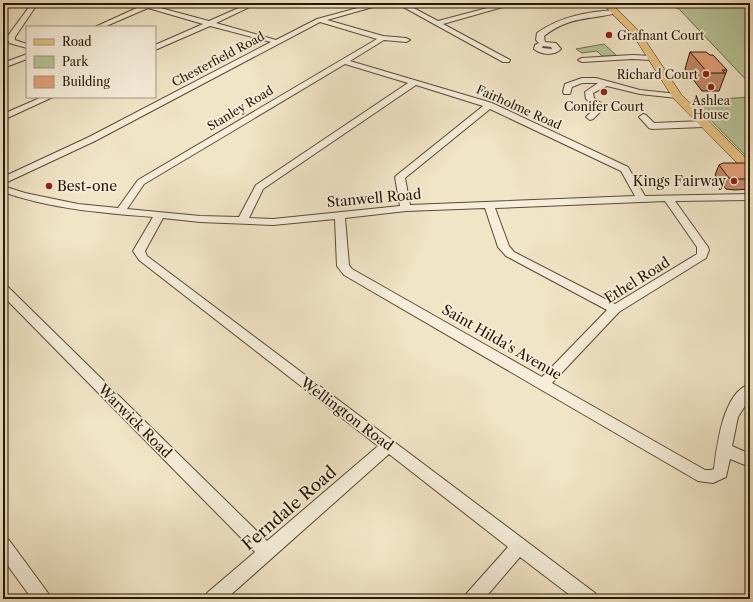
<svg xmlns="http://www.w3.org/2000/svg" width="753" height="602" font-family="'Libre Caslon Text',serif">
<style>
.green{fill:#b7c598;stroke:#6f6e4d}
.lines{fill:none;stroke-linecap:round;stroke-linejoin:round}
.minor-casing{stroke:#5a4a33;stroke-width:2}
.major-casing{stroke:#271602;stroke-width:1}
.minor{fill:#f6eedb;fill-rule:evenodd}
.major{fill:#e8c284;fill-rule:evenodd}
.wall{fill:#c48a69;stroke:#271602}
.building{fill:#e4a07a;stroke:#271602}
.poi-dot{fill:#8f2418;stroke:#f6eedb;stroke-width:1.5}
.labels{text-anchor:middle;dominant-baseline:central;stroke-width:3.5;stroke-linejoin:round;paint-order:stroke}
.far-poi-label{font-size:12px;fill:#271602;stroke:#f6eedb}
.far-street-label{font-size:12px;fill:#271602;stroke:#f6eedb}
.poi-label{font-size:14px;fill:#271602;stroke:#f6eedb;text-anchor:end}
.street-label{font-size:14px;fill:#271602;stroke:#f6eedb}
.near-street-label{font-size:17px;fill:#271602;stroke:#f6eedb}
</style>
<rect width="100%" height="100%" fill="#f1e5c7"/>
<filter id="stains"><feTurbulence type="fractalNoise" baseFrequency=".005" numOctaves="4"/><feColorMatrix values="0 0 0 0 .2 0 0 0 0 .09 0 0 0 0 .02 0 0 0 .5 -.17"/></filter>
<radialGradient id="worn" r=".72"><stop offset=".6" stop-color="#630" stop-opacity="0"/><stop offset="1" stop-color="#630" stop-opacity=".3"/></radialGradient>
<!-- green -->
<g class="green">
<path d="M 665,3 L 750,3 L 750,84 L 679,9 Z"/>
<path d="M 604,44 L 617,56 L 602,56 L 597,51 L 582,53 L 576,49 Z"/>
<path d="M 750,97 L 750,160 L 692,101 Z"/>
</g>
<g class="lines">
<!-- minor casing -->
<g class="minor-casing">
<g id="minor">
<path d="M 32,3 L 38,3 L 15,37 L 15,40 L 27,44 L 27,48 L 9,43 L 7,37 Z"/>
<path d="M 133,3 L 150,3 L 153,6 L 209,21 L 250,3 L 258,3 L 216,23 L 276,40 L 317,19 L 376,3 L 387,3 L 327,20 L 383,36 L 406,38 L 410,40 L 406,42 L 384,40 L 350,61 L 492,103 L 628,167 L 645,196 L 750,194 L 750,200 L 675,201 L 708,247 L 709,250 L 706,258 L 619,312 L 552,383 L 705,470 L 711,470 L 714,469 C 717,445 723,392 750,384 L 750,398 L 738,417 L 732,446 L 750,454 L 750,467 L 730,459 L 726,477 L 713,483 L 698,481 L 344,275 L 337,266 L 335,219 L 273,225 L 200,222 L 163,218 L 145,251 L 147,256 L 595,593 L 598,599 L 575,599 L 520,557 L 484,599 L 464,599 L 467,593 L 508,547 L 389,454 L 226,599 L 204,599 L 207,593 L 255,552 L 3,296 L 3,285 L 7,286 L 267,541 L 378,446 L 139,260 L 133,251 L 153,217 C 103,213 51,209 3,192 L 3,186 L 25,193 L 78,204 L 118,208 L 138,180 L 377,39 L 320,22 L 95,141 L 3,184 L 3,177 L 89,137 L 271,42 L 210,26 L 155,50 L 155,45 L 203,24 L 148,8 L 104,27 L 95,27 L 141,6 ZM 345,64 L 408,83 L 256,185 L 239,217 L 200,216 L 127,209 L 144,184 ZM 416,85 L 483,106 L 397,175 L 395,177 L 400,206 L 273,219 L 249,218 L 263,189 ZM 490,109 L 621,171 L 635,196 L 410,205 L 405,178 ZM 665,201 L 697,247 L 697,254 L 615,304 L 514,252 L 509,246 L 495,208 ZM 485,208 L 498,247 L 506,256 L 607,310 L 542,377 L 352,269 L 349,265 L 345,218 L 406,211 Z"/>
<path d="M 396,3 L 404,3 L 438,21 L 506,3 L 517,3 L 443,24 L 510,60 L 509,62 L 503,62 Z"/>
<path d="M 615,10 L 617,11 L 617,13 C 588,20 570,16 544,36 L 545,42 L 556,43 L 561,49 C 554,56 541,55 534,49 L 535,45 L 539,43 L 536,40 L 537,33 C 561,16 587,12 615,10 ZM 543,46 L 551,47 L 552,49 L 542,48 Z"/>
<path d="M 27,54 L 27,59 L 3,68 L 3,63 Z"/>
<path d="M 632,55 L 652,56 L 656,58 L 652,60 L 632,59 L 582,62 L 578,60 L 582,58 Z"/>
<path d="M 582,78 L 596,78 L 640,90 L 677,94 L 681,96 L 677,98 L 640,94 L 607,86 L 593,93 L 594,98 L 601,103 L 603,109 L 593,119 L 590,120 L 586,117 L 595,108 L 594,106 L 586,99 L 585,92 L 598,83 L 582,83 L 572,87 L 570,94 L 564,94 L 563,92 L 565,84 Z"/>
<path d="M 42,97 L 53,97 L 3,120 L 3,114 Z"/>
<path d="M 643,114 L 646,115 L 654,123 L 703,121 L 707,124 L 703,127 L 652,129 L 649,128 L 639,117 Z"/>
<path d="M 3,537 L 9,540 L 48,593 L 51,599 L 32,599 L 3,559 Z"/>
</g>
</g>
<!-- major casing -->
<g class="major-casing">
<path id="major" d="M 602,3 L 611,3 L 639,31 L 681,94 L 750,162 L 750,173 L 746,172 L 673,98 L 633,35 Z"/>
</g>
<!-- minor -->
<use href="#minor" class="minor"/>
<!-- major -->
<use href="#major" class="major"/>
</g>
<!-- wall -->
<g class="wall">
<path d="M 690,52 L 727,70 L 719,91 L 702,91 L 685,69 Z"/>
<path d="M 719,165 L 750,167 L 750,189 L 735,190 L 726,189 L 715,175 Z"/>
</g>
<!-- building -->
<g class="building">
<path d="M 690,52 L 706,52 L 710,55 L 713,55 L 727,70 L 722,70 L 725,73 L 708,73 Z"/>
<path d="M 723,163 L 747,163 L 750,167 L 750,179 L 739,179 L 729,178 L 719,165 Z"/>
</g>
<!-- markers -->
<g class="poi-dot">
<circle cx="609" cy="35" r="4"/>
<circle cx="706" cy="74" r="4"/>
<circle cx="711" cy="87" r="4"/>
<circle cx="604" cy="92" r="4"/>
<circle cx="734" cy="181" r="4"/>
<circle cx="49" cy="186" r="4"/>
</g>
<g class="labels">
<!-- far-poi labels -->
<g class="far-poi-label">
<text x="617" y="35" text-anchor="start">Grafnant Court</text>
<text x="698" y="74" text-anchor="end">Richard Court</text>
<text x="711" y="100">Ashlea<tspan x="711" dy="14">House</tspan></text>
<text x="604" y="106">Conifer Court</text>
</g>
<!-- far-street labels -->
<g class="far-street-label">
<text transform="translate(218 59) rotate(-28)">Chesterfield Road</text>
<text transform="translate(519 107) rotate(24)">Fairholme Road</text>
<text transform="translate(240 108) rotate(-31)">Stanley Road</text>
</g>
<!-- poi labels -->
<g class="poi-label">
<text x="726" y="181">Kings Fairway</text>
<text x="57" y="186" text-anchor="start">Best-one</text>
</g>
<!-- street labels -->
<g class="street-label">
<text transform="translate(374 198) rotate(-5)">Stanwell Road</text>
<text transform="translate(637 280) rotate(-32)">Ethel Road</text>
<text transform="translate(502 342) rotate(30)">Saint Hilda's Avenue</text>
<text transform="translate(347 414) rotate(37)">Wellington Road</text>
<text transform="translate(135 421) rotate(45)">Warwick Road</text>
</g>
<!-- near-street labels -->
<g class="near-street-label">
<text transform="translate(289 508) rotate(-41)">Ferndale Road</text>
</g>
</g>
<!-- margin -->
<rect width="753" height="602" fill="none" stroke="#f1e5c7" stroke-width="16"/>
<rect x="4" y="4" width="745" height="594" fill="none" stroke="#271602" stroke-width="2"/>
<rect x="8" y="8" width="737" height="586" fill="none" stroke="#271602"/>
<!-- legend -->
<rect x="26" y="26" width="130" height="72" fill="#f6eedb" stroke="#a39884"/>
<rect x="34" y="39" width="20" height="6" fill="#e8c284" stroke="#a39884"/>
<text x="62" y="46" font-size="12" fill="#271602">Road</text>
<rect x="34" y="56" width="20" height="12" fill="#b7c598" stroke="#a39884"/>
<text x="62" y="66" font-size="12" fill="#271602">Park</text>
<rect x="34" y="76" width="20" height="12" fill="#e4a07a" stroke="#a39884"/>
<text x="62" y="86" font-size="12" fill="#271602">Building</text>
<rect width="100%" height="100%" filter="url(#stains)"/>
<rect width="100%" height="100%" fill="url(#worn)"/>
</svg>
